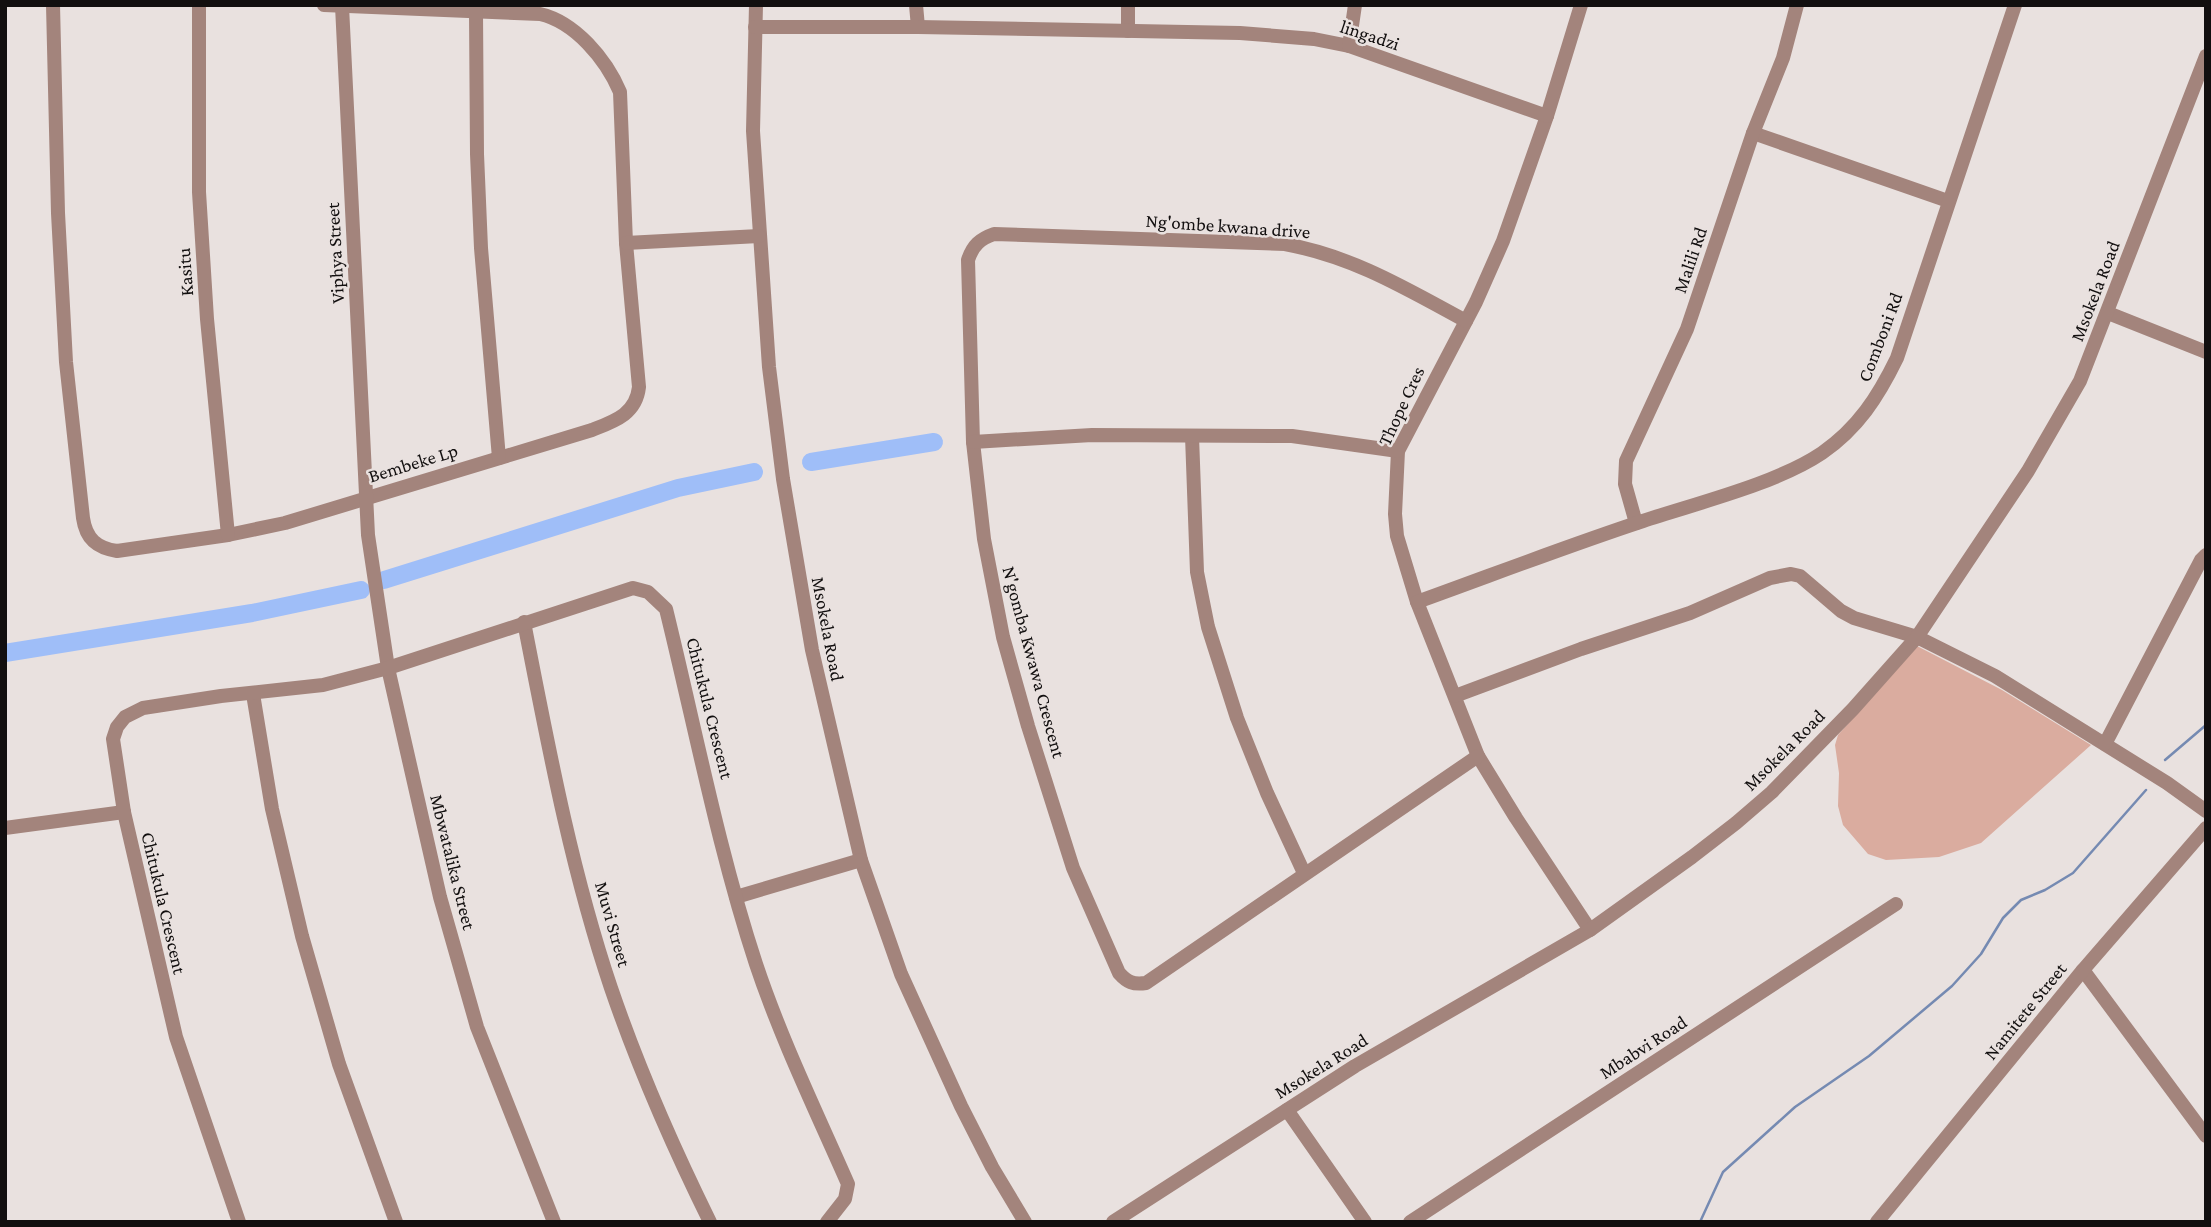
<svg xmlns="http://www.w3.org/2000/svg" width="2211" height="1227" font-family="'Crimson Pro',serif">
<style>
.green{fill:#daac9f}
.lines{fill:none;stroke-linecap:round;stroke-linejoin:round}
.stream{stroke:#758ab2;stroke-width:2.5}
.river{stroke:#9fbef8;stroke-width:18}
.minor{stroke:#a3847c;stroke-width:14}
.labels{text-anchor:middle;dominant-baseline:central;stroke-width:5;stroke-linejoin:round;paint-order:stroke}
.street-label{font-size:19px;fill:#120f0f;stroke:#e9e1df}
</style>
<rect width="100%" height="100%" fill="#e9e1df"/>
<!-- green -->
<path class="green" d="M 1917,646 L 2002,690 L 2091,745 L 1981,843 L 1939,857 L 1886,860 L 1868,854 L 1843,825 L 1838,806 L 1839,773 L 1835,745 L 1838,735 Z"/>
<g class="lines">
<!-- stream -->
<g class="stream">
<path d="M 2165,760 L 2206,725"/>
<path d="M 1700,1222 L 1723,1172 L 1795,1107 L 1869,1056 L 1952,986 L 1981,954 L 2003,918 L 2021,900 L 2045,890 L 2073,873 L 2146,790"/>
</g>
<!-- river -->
<g class="river">
<path d="M 811,462 L 934,442"/>
<path d="M 384,580 L 678,488 L 754,472"/>
<path d="M 5,653 L 252,613 L 361,590"/>
</g>
<!-- minor -->
<g class="minor">
<path d="M 53,5 L 58,213 L 66,362 L 83,518 C 86,539 97,548 117,551 L 228,535 L 285,523 L 592,430 C 615,421 636,414 639,387 L 626,243 L 620,92 C 606,59 575,22 540,14 L 324,5"/>
<path d="M 199,5 L 199,192 L 207,319 L 228,535"/>
<path d="M 756,5 L 753,131 L 769,367 L 783,479 L 812,650 L 861,860 L 901,974 L 961,1106 L 992,1167 L 1025,1222"/>
<path d="M 916,5 L 918,27"/>
<path d="M 1128,5 L 1128,31"/>
<path d="M 1581,5 L 1547,116 L 1503,241 L 1476,302 L 1398,451 L 1395,514 L 1397,536 L 1417,602 L 1478,756 L 1516,818 L 1590,930"/>
<path d="M 342,6 L 368,535 L 388,668 L 440,897 L 477,1027 L 554,1222"/>
<path d="M 476,12 L 477,154 L 481,248 L 499,458"/>
<path d="M 755,27 L 918,27 L 1240,33 L 1314,39 L 1349,46 L 1547,116"/>
<path d="M 1349,46 L 1355,5"/>
<path d="M 1753,133 L 1948,201"/>
<path d="M 626,243 L 759,236"/>
<path d="M 2108,313 L 2206,352"/>
<path d="M 1466,321 C 1405,288 1354,257 1285,244 L 994,234 C 980,239 973,245 968,260 L 973,442 L 984,539 L 1003,637 L 1028,726 L 1073,868 L 1119,973 C 1127,982 1133,985 1146,983 L 1478,756"/>
<path d="M 1192,436 L 1197,572 L 1208,627 L 1237,718 L 1267,793 L 1304,873"/>
<path d="M 973,442 L 1092,435 L 1292,436 L 1398,451"/>
<path d="M 1636,523 L 1625,484 L 1626,461 L 1687,329 L 1753,133 L 1783,58 L 1797,5"/>
<path d="M 1417,602 C 1492,575 1567,546 1643,521 C 1697,503 1776,484 1822,453 C 1858,428 1878,397 1897,358 L 2015,5"/>
<path d="M 524,622 C 548,745 571,869 611,988 C 638,1067 673,1147 710,1222"/>
<path d="M 253,694 L 272,809 L 302,936 L 339,1064 L 396,1222"/>
<path d="M 1455,696 L 1581,649 L 1690,613 L 1770,578 L 1791,574 L 1800,576 L 1841,611 L 1854,618 L 1917,637 L 1995,676 L 2167,783 L 2206,811"/>
<path d="M 2105,744 L 2201,560 L 2206,555"/>
<path d="M 5,828 L 124,812"/>
<path d="M 736,897 L 861,860"/>
<path d="M 2083,970 L 2206,1136"/>
<path d="M 1287,1110 L 1365,1222"/>
<path d="M 239,1222 L 176,1037 L 124,812 L 113,739 L 117,727 L 125,717 L 143,708 L 221,696 L 323,685 L 388,668 L 633,588 L 648,592 L 666,609 C 695,727 718,848 756,964 C 781,1039 816,1111 848,1184 L 845,1199 L 827,1222"/>
<path d="M 1113,1222 L 1355,1066 L 1590,930 L 1692,857 L 1736,823 L 1772,792 L 1853,709 L 1917,637 L 2028,471 L 2080,381 L 2206,56"/>
<path d="M 1410,1222 L 1896,904"/>
<path d="M 1877,1222 L 2083,970 L 2206,828"/>
</g>
</g>
<g class="labels">
<!-- street labels -->
<g class="street-label">
<text transform="translate(1370 35) rotate(18)">lingadzi</text>
<text transform="translate(1228 226) rotate(4)">Ng'ombe kwana drive</text>
<text transform="translate(335 253) rotate(-93)">Viphya Street</text>
<text transform="translate(1690 260) rotate(-71)">Malili Rd</text>
<text transform="translate(185 272) rotate(-94)">Kasitu</text>
<text transform="translate(2095 291) rotate(-69)">Msokela Road</text>
<text transform="translate(1880 337) rotate(-69)">Comboni Rd</text>
<text transform="translate(1401 406) rotate(-65)">Thope Cres</text>
<text transform="translate(413 463) rotate(-17)">Bembeke Lp</text>
<text transform="translate(828 629) rotate(79)">Msokela Road</text>
<text transform="translate(1034 662) rotate(75)">N'gomba Kwawa Crescent</text>
<text transform="translate(710 708) rotate(76)">Chitukula Crescent</text>
<text transform="translate(1784 750) rotate(-45)">Msokela Road</text>
<text transform="translate(453 862) rotate(76)">Mbwatalika Street</text>
<text transform="translate(164 903) rotate(77)">Chitukula Crescent</text>
<text transform="translate(613 924) rotate(74)">Muvi Street</text>
<text transform="translate(2025 1011) rotate(-51)">Namitete Street</text>
<text transform="translate(1643 1047) rotate(-33)">Mbabvi Road</text>
<text transform="translate(1321 1066) rotate(-32)">Msokela Road</text>
</g>
</g>
<!-- border -->
<rect width="2211" height="1227" fill="none" stroke="#120f0f" stroke-width="14"/>
</svg>
